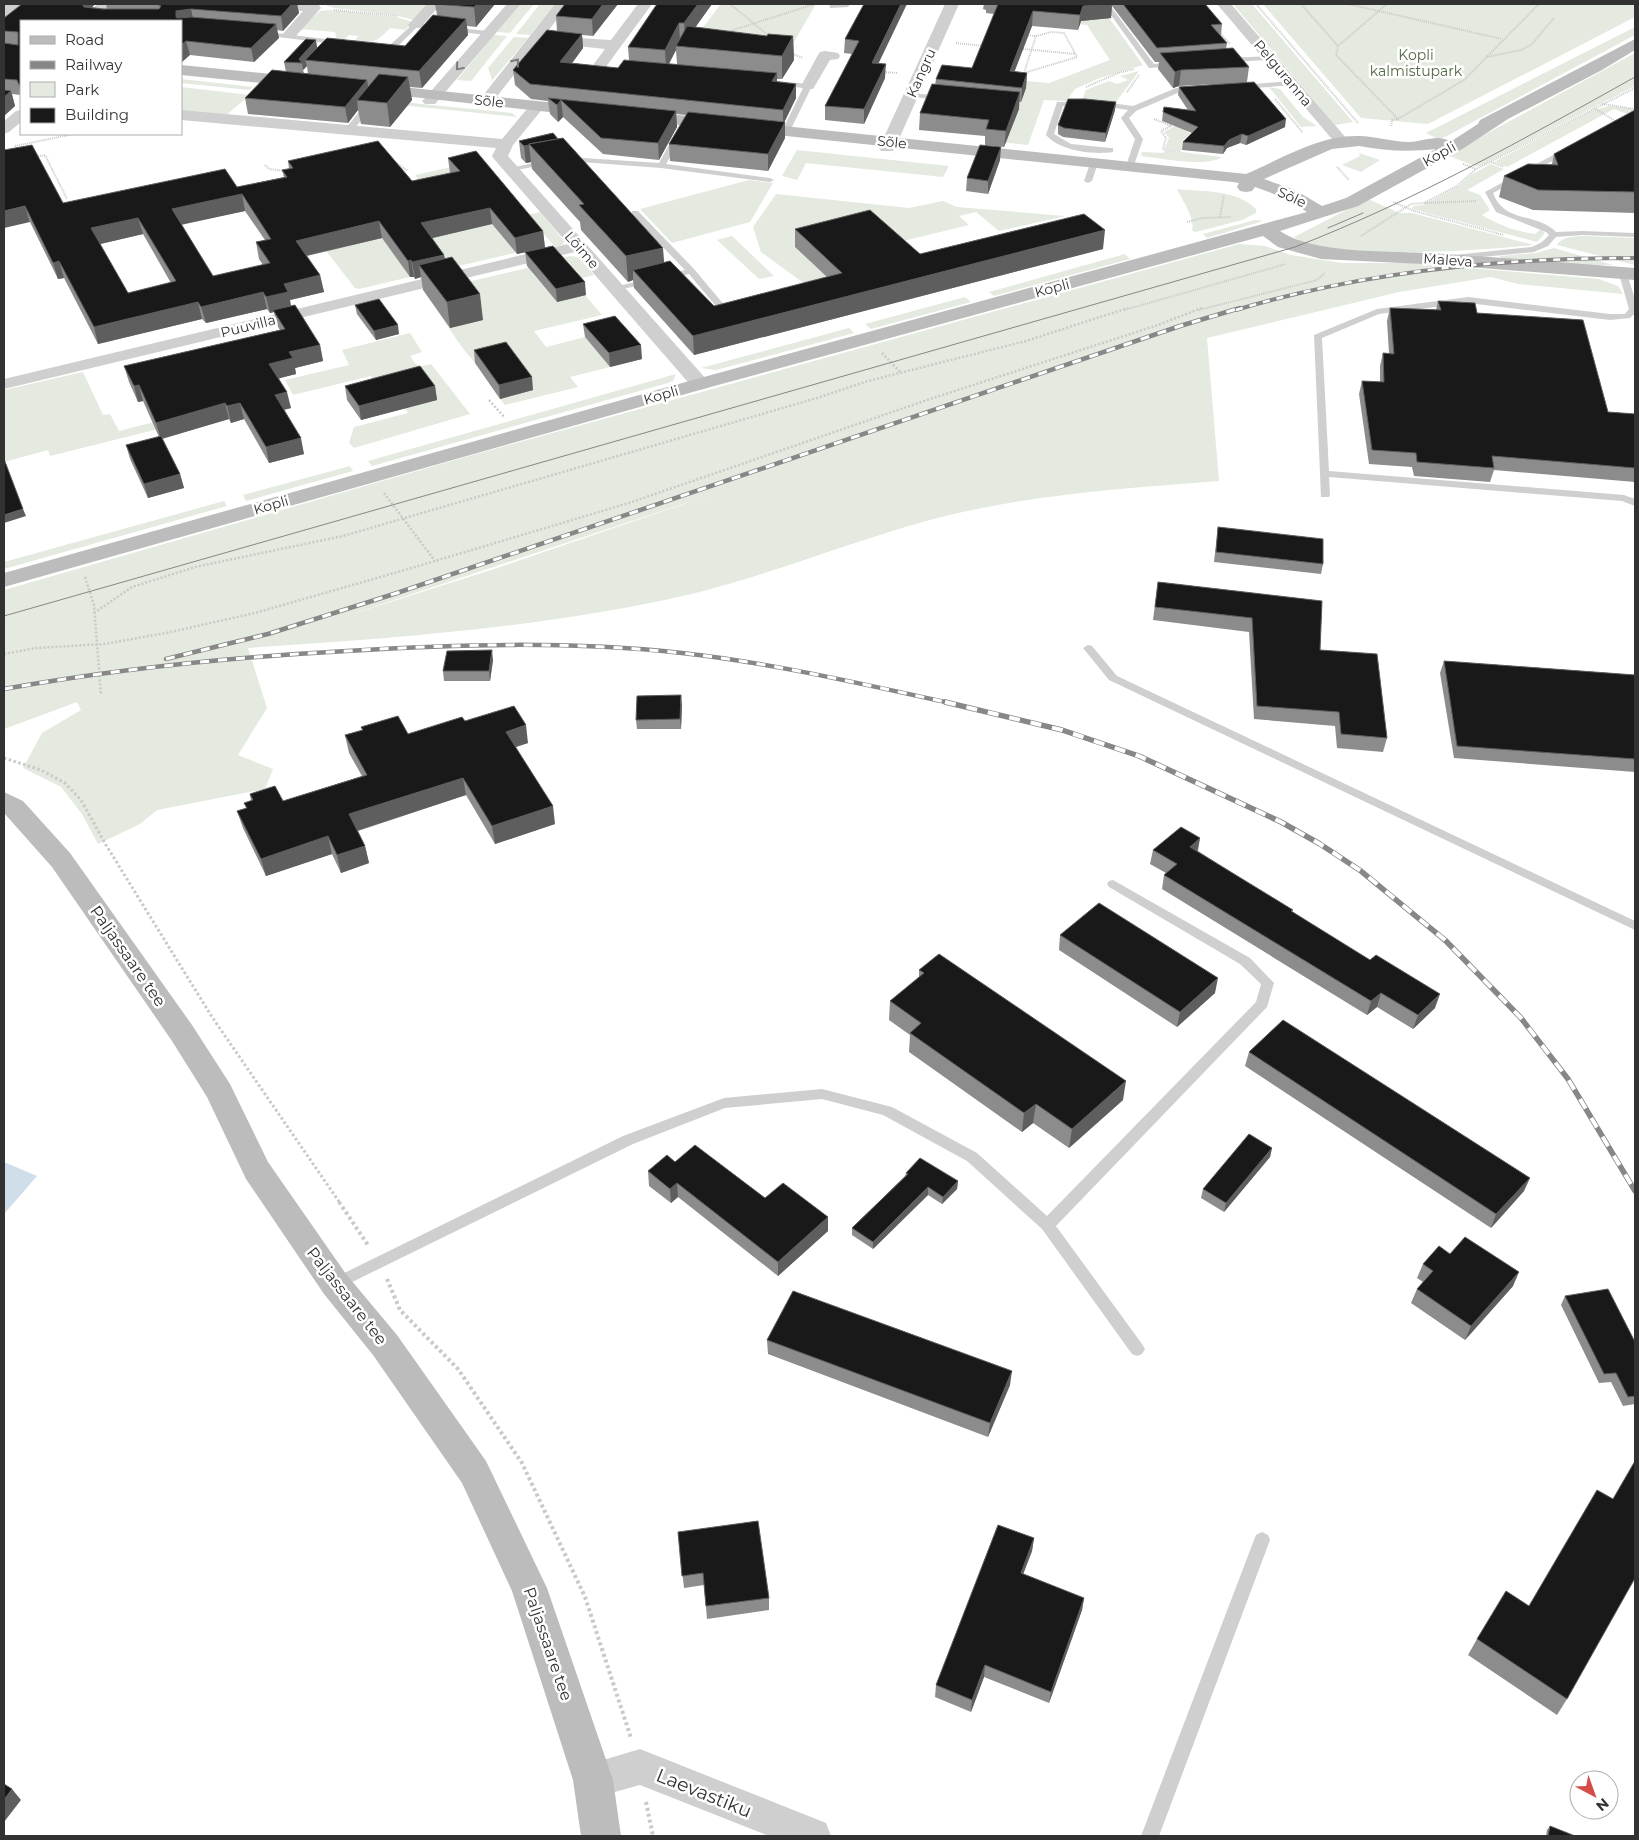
<svg xmlns="http://www.w3.org/2000/svg" width="1639" height="1840" font-family="Montserrat,sans-serif">
<style>
.green{fill:#e4eadf;fill-rule:evenodd}
.water{fill:#d0ddea}
.lines{fill:none;stroke-linecap:round;stroke-linejoin:round}
.path-far3{stroke:#c9c9c9;stroke-width:2;stroke-dasharray:1 1;stroke-linecap:butt}
.path-far2{stroke:#c9c9c9;stroke-width:2.5;stroke-dasharray:2 2;stroke-linecap:butt}
.path-far1{stroke:#c9c9c9;stroke-width:3;stroke-dasharray:2.5 2.5;stroke-linecap:butt}
.path{stroke:#c9c9c9;stroke-width:4;stroke-dasharray:3 3;stroke-linecap:butt}
.lane{fill:#cfcfcf;fill-rule:evenodd}
.street{fill:#cfcfcf;fill-rule:evenodd}
.secondary{fill:#bcbcbc;fill-rule:evenodd}
.tram{stroke:#878787;stroke-width:1}
.rail-far2-casing{stroke:#878787;stroke-width:4}
.rail-far1-casing{stroke:#878787;stroke-width:4.5}
.rail-casing{stroke:#878787;stroke-width:5.5}
.rail-far2{stroke:#fff;stroke-width:2.5;stroke-dasharray:7;stroke-linecap:butt}
.rail-far1{stroke:#fff;stroke-width:3;stroke-dasharray:9;stroke-linecap:butt}
.rail{stroke:#fff;stroke-width:4;stroke-dasharray:11;stroke-linecap:butt}
.wall{fill:#8c8c8c;fill-rule:evenodd}
.shaded-wall{fill:#5e5e5e}
.building{fill:#191919;stroke:#5e5e5e;fill-rule:evenodd}
.oneway{stroke:#797979}
.labels{text-anchor:middle;dominant-baseline:central;stroke-width:5;stroke-linejoin:round;paint-order:stroke}
.far-park-label{font-size:14px;fill:#516a43;stroke:#fff}
.far-street-label{font-size:14px;fill:#323232;stroke:#fff}
.street-label{font-size:16px;fill:#323232;stroke:#fff}
.near-street-label{font-size:19px;fill:#323232;stroke:#fff}
</style>
<rect width="100%" height="100%" fill="#fff"/>
<!-- green -->
<g class="green">
<path d="M 326,4 L 429,4 L 414,20 L 394,15 L 334,8 L 325,5 Z"/>
<path d="M 521,4 L 534,4 L 510,33 L 497,32 Z"/>
<path d="M 540,4 L 555,4 L 530,35 L 516,34 Z"/>
<path d="M 721,4 L 816,4 L 790,49 L 691,43 Z"/>
<path d="M 1099,4 L 1143,65 L 1100,78 L 1075,89 L 1066,101 L 1044,100 L 1028,145 L 991,141 L 1016,112 L 1026,88 L 941,80 L 947,74 L 1049,83 L 1110,60 L 1087,25 L 1035,20 Z"/>
<path d="M 1233,4 L 1252,4 L 1353,122 L 1335,125 Z"/>
<path d="M 1263,4 L 1635,4 L 1635,17 L 1428,124 L 1361,118 Z"/>
<path d="M 331,10 L 396,17 L 413,22 L 405,30 L 390,28 C 377,42 373,43 355,41 L 358,36 L 349,35 L 342,41 L 337,40 L 335,32 L 299,29 L 320,11 Z"/>
<path d="M 1635,27 L 1635,35 L 1445,137 L 1438,139 L 1426,133 Z"/>
<path d="M 494,35 L 507,36 L 471,81 L 457,80 Z"/>
<path d="M 514,37 L 528,38 L 490,83 L 492,79 L 488,68 Z"/>
<path d="M 1635,53 L 1635,86 L 1480,166 L 1475,166 L 1449,156 L 1455,151 Z"/>
<path d="M 1139,71 L 1116,102 L 1082,100 L 1086,90 L 1109,81 L 1117,84 L 1128,80 L 1120,76 Z"/>
<path d="M 181,79 L 253,87 L 249,90 L 181,83 Z"/>
<path d="M 181,87 L 250,95 L 225,116 L 181,111 Z"/>
<path d="M 1269,87 L 1280,89 L 1303,117 L 1317,126 L 1301,127 Z"/>
<path d="M 402,102 L 512,113 L 517,117 L 400,105 Z"/>
<path d="M 1610,106 L 1635,109 L 1635,117 L 1614,109 L 1507,167 L 1494,162 L 1593,110 Z"/>
<path d="M 1175,126 L 1197,136 L 1182,150 L 1165,148 L 1169,138 L 1164,132 Z"/>
<path d="M 797,150 L 949,166 L 943,177 L 806,163 L 797,180 L 782,176 Z"/>
<path d="M 1165,150 L 1222,157 C 1205,168 1161,158 1141,156 L 1142,152 L 1163,153 Z"/>
<path d="M 1359,153 L 1380,160 L 1361,172 L 1342,165 L 1360,156 Z"/>
<path d="M 1491,164 L 1504,169 L 1467,190 L 1480,195 L 1490,210 L 1482,215 C 1498,225 1515,231 1535,234 L 1541,229 L 1545,233 L 1537,242 L 1412,209 L 1413,206 L 1423,205 L 1459,186 L 1471,175 Z"/>
<path d="M 456,166 L 492,224 L 515,252 L 545,245 L 544,246 L 446,269 L 389,247 L 410,277 L 359,289 L 355,288 L 323,247 L 338,244 L 341,247 L 355,244 L 441,211 L 415,175 Z"/>
<path d="M 749,180 L 773,183 L 750,222 L 672,243 L 640,209 Z"/>
<path d="M 1177,189 C 1203,192 1236,189 1256,209 L 1256,213 L 1242,220 L 1196,232 L 1192,231 C 1196,219 1182,200 1177,189 Z"/>
<path d="M 776,194 L 909,208 L 943,201 L 957,207 L 1065,216 L 999,231 L 976,212 L 959,216 L 969,225 L 899,242 L 796,247 L 815,266 L 861,274 L 809,287 L 761,252 L 753,227 Z"/>
<path d="M 1368,199 L 1399,213 L 1412,213 L 1534,245 C 1488,250 1328,262 1294,237 Z"/>
<path d="M 540,212 L 564,241 L 563,245 L 555,247 L 528,215 Z"/>
<path d="M 1255,220 L 1263,221 L 1207,238 L 1203,234 Z"/>
<path d="M 732,236 L 774,276 L 759,279 L 717,240 Z"/>
<path d="M 1583,236 L 1635,238 L 1635,265 L 1557,245 C 1563,236 1572,237 1583,236 Z"/>
<path d="M 1239,244 L 1265,246 L 1291,255 L 1342,263 L 1409,263 L 1599,279 L 1618,286 L 1623,294 L 1518,284 L 1491,277 L 1399,292 L 1207,338 L 1219,481 C 1118,489 1018,495 919,523 C 842,545 766,576 687,595 C 542,628 395,638 248,648 L 267,708 L 238,755 L 273,769 L 265,789 L 157,810 L 140,824 L 98,844 L 82,814 L 61,787 L 23,768 L 42,733 L 81,710 L 77,702 L 4,729 L 4,590 L 476,454 ZM 716,493 L 494,569 L 343,617 Z"/>
<path d="M 1554,248 L 1613,265 L 1566,265 L 1501,258 L 1500,256 L 1536,253 Z"/>
<path d="M 1125,254 L 1130,259 L 994,296 L 989,292 Z"/>
<path d="M 572,256 L 579,258 L 594,275 L 582,278 L 564,257 Z"/>
<path d="M 557,261 L 532,273 L 557,302 L 585,295 L 602,315 L 534,331 L 546,347 L 585,337 L 610,367 L 570,377 L 578,387 L 505,405 L 500,399 L 508,356 L 475,363 C 456,342 442,316 425,292 Z"/>
<path d="M 965,297 L 971,302 L 871,329 L 865,324 Z"/>
<path d="M 849,328 L 854,333 L 716,370 L 701,368 Z"/>
<path d="M 410,333 L 422,352 L 410,356 L 418,367 L 431,364 L 470,414 L 354,448 L 349,443 L 354,427 L 408,413 L 405,408 L 378,387 L 371,376 L 293,395 L 285,380 L 349,365 L 342,350 Z"/>
<path d="M 83,372 L 103,415 L 110,414 L 119,431 L 221,405 L 255,405 L 50,456 L 48,450 L 4,462 L 4,390 Z"/>
<path d="M 676,374 L 673,381 L 668,383 L 372,466 L 368,461 Z"/>
<path d="M 350,466 L 353,471 L 246,501 L 243,495 Z"/>
<path d="M 224,501 L 227,506 L 4,569 L 4,562 Z"/>
</g>
<!-- water -->
<path class="water" d="M 4,1162 L 37,1176 L 4,1214 Z"/>
<g class="lines">
<!-- path-far3 -->
<g class="path-far3">
<path d="M 730,4 L 769,36"/>
<path d="M 1256,4 L 1358,123"/>
<path d="M 1301,4 L 1338,46"/>
<path d="M 1348,4 L 1502,39"/>
<path d="M 1387,4 L 1338,46 L 1336,55 L 1398,119 L 1392,120 L 1391,127"/>
<path d="M 334,10 L 398,16"/>
<path d="M 727,32 L 815,4"/>
<path d="M 1219,32 L 1230,44"/>
<path d="M 1024,35 L 1036,36 L 1024,73"/>
<path d="M 956,43 L 984,46"/>
<path d="M 1023,49 L 1075,54"/>
<path d="M 790,53 L 803,58"/>
<path d="M 1487,57 L 1521,50 L 1531,45 L 1554,18"/>
<path d="M 882,72 L 898,73"/>
<path d="M 1024,73 L 1077,57 L 1064,33 L 1051,32 L 1036,36"/>
<path d="M 1086,87 L 1118,73 L 1134,69"/>
<path d="M 1127,92 L 1139,75"/>
<path d="M 1275,99 L 1303,133"/>
<path d="M 1602,104 L 1635,109"/>
<path d="M 1594,108 L 1617,122"/>
<path d="M 1154,119 L 1171,126 L 1161,131 L 1166,138 L 1163,149 L 1181,151"/>
<path d="M 1398,119 L 1464,80 L 1539,4"/>
<path d="M 15,146 L 74,134"/>
<path d="M 34,157 L 45,155 L 67,199"/>
<path d="M 393,161 L 408,171"/>
<path d="M 1491,162 L 1504,167"/>
<path d="M 1463,164 L 1476,169"/>
<path d="M 265,165 L 269,169 L 285,171"/>
<path d="M 1337,167 L 1349,180"/>
<path d="M 1393,202 L 1414,211 L 1504,235"/>
<path d="M 1425,203 L 1476,201"/>
<path d="M 1220,217 L 1224,195"/>
<path d="M 1187,222 L 1202,218 L 1231,217"/>
<path d="M 1361,236 L 1411,204 L 1424,203 L 1457,186 L 1476,169 L 1635,88"/>
<path d="M 1124,310 L 1286,264"/>
<path d="M 1199,310 L 1317,280 L 1325,273"/>
</g>
<!-- path-far2 -->
<g class="path-far2">
<path d="M 882,353 L 900,372"/>
<path d="M 489,400 L 505,418"/>
<path d="M 384,493 L 435,561"/>
<path d="M 85,577 L 94,605 L 101,695"/>
<path d="M 94,613 L 132,587 L 195,567 L 343,536 L 817,398 L 868,381 L 1026,341 L 1128,308"/>
<path d="M 4,654 L 36,648 L 104,644 L 166,633 L 255,613 L 415,567 L 629,503 L 927,400 L 1155,326 L 1202,308"/>
</g>
<!-- path-far1 -->
<path class="path-far1" d="M 4,758 L 41,770 L 65,783 L 81,800 L 106,845 L 212,1017 L 340,1203"/>
<!-- path -->
<g class="path">
<path d="M 339,1202 L 368,1245"/>
<path d="M 387,1279 L 400,1310 L 458,1369 L 522,1463 L 585,1597 L 631,1738"/>
<path d="M 646,1802 L 653,1836"/>
</g>
<!-- lane -->
<g class="lane">
<path d="M 1103,4 L 1109,4 L 1154,64 L 1175,62 L 1178,62 L 1178,66 L 1149,68 Z"/>
<path d="M 413,24 L 426,24 L 430,26 L 426,28 L 417,27 L 396,48 L 379,48 L 375,46 L 379,44 L 391,44 Z"/>
<path d="M 448,27 L 488,31 L 492,33 L 488,35 L 451,31 L 448,31 Z"/>
<path d="M 259,31 L 334,40 L 338,42 L 334,44 L 262,35 L 259,35 Z"/>
<path d="M 1272,56 L 1273,58 L 1269,60 L 1227,62 L 1223,60 L 1227,58 Z"/>
<path d="M 776,81 L 808,84 L 812,86 L 790,131 L 786,133 L 782,131 L 803,88 L 779,85 L 776,85 Z"/>
<path d="M 1290,81 L 1293,81 L 1293,85 L 1242,89 L 1238,87 L 1242,85 Z"/>
<path d="M 1195,87 L 1199,89 L 1198,91 L 1180,92 L 1136,111 L 1129,118 L 1143,139 L 1133,168 L 1126,166 L 1135,139 L 1121,118 L 1128,110 L 1095,105 L 1063,106 L 1054,134 L 1071,144 L 1110,148 L 1113,148 L 1113,152 C 1092,155 1060,151 1046,135 L 1057,102 L 1095,101 L 1133,106 L 1176,88 Z"/>
<path d="M 909,93 L 944,96 L 948,98 L 944,100 L 912,97 L 908,95 Z"/>
<path d="M 366,103 L 373,105 L 352,132 L 346,132 L 346,128 Z"/>
<path d="M 674,136 L 681,138 L 666,164 L 770,178 L 774,180 L 770,182 L 661,168 L 568,161 L 564,159 L 568,157 L 659,163 Z"/>
<path d="M 1568,147 L 1572,149 L 1571,151 L 1493,193 C 1505,224 1536,212 1556,232 L 1582,231 L 1635,233 L 1635,237 L 1582,235 L 1556,237 L 1548,246 L 1534,252 L 1451,260 L 1450,258 L 1454,255 L 1532,247 L 1542,242 L 1549,235 L 1546,232 L 1496,212 L 1485,192 Z"/>
<path d="M 546,160 L 550,162 L 549,164 L 511,171 L 507,169 Z"/>
<path d="M 1091,161 L 1098,163 L 1092,181 L 1088,183 L 1084,181 Z"/>
<path d="M 632,211 L 638,211 L 694,269 L 725,306 L 736,307 L 736,311 L 720,311 L 689,274 L 614,291 L 614,287 L 685,270 L 632,215 Z"/>
<path d="M 1623,271 L 1627,274 L 1635,299 L 1635,313 L 1630,318 L 1610,320 L 1468,303 L 1379,314 L 1322,338 L 1329,471 L 1624,495 L 1635,499 L 1635,506 L 1622,501 L 1329,477 L 1330,495 L 1329,497 L 1321,497 L 1314,335 L 1377,309 L 1468,297 L 1610,314 L 1625,314 L 1629,309 L 1619,274 Z"/>
<path d="M 1088,645 L 1092,646 L 1117,676 L 1635,921 L 1635,930 L 1109,680 L 1083,648 Z"/>
<path d="M 1113,880 L 1250,958 L 1274,983 L 1267,1007 L 1056,1226 L 1142,1344 L 1145,1349 L 1142,1354 L 1137,1356 L 1132,1354 L 1042,1229 L 967,1161 L 883,1115 L 822,1099 L 725,1108 L 633,1144 L 340,1288 L 335,1290 L 330,1288 L 328,1284 L 330,1280 L 623,1136 L 724,1098 L 822,1089 L 892,1107 L 977,1153 L 1047,1216 L 1256,1002 L 1261,984 L 1240,964 L 1109,887 L 1107,884 L 1109,881 Z"/>
<path d="M 1262,1532 L 1268,1535 L 1270,1540 L 1159,1836 L 1141,1836 L 1254,1540 L 1256,1535 Z"/>
</g>
<!-- street -->
<g class="street">
<path d="M 7,4 L 22,4 L 9,16 L 4,17 L 4,6 Z"/>
<path d="M 97,4 L 112,4 L 104,13 L 155,17 L 162,21 L 106,21 L 88,19 L 86,16 Z"/>
<path d="M 259,4 L 313,4 L 319,5 L 321,8 L 294,38 L 284,38 L 282,35 L 303,11 L 266,8 Z"/>
<path d="M 427,4 L 441,4 L 420,28 L 410,28 L 408,25 Z"/>
<path d="M 507,4 L 521,4 L 435,104 L 425,104 L 422,101 L 425,98 Z"/>
<path d="M 555,4 L 569,4 L 544,36 L 611,40 L 638,4 L 652,4 L 605,68 L 595,68 L 593,65 L 605,49 L 549,43 L 542,39 L 491,104 L 481,104 L 478,101 L 481,98 Z"/>
<path d="M 829,4 L 850,4 L 848,7 L 830,8 Z"/>
<path d="M 945,4 L 959,4 L 895,148 L 893,151 L 881,151 L 879,148 Z"/>
<path d="M 1217,4 L 1231,4 L 1347,139 L 1350,142 L 1347,145 L 1337,145 Z"/>
<path d="M 825,51 L 838,53 L 840,56 L 838,59 L 830,60 L 813,89 L 803,89 L 801,86 L 818,55 L 820,52 Z"/>
<path d="M 537,101 L 542,103 L 545,106 L 513,145 L 508,156 L 707,380 L 709,384 L 707,388 L 700,390 L 693,388 L 575,252 L 4,389 L 4,379 L 568,244 L 494,159 L 492,156 L 496,148 L 181,120 L 181,110 L 502,139 L 532,103 Z"/>
<path d="M 21,110 L 21,122 L 9,132 L 4,134 L 4,121 L 16,111 Z"/>
<path d="M 640,1749 L 826,1823 L 831,1836 L 769,1836 L 640,1785 L 593,1798 L 580,1793 L 575,1780 L 580,1767 Z"/>
</g>
<!-- secondary -->
<g class="secondary">
<path d="M 1635,39 L 1635,50 L 1602,70 L 1508,119 L 1464,148 L 1358,206 L 1280,231 C 1316,256 1400,250 1445,254 C 1508,258 1572,263 1635,268 L 1635,280 L 1442,265 L 1321,259 L 1278,247 L 1263,236 L 707,388 L 4,587 L 4,573 L 693,380 L 1307,212 C 1291,201 1273,193 1255,187 L 1252,191 L 1246,192 L 1240,191 L 1237,187 L 1239,183 L 1233,182 L 640,121 L 634,120 L 632,116 L 634,112 L 640,111 L 1246,174 C 1281,159 1319,135 1359,136 C 1375,136 1392,142 1409,142 C 1420,142 1441,133 1450,142 L 1478,124 L 1480,120 ZM 1359,146 C 1386,151 1409,152 1436,149 L 1346,198 L 1322,206 L 1295,190 L 1264,179 L 1332,149 Z"/>
<path d="M 181,65 L 302,77 L 308,79 L 310,82 L 308,85 L 302,87 L 181,75 Z"/>
<path d="M 374,84 L 585,106 L 591,107 L 593,111 L 591,115 L 585,116 L 368,92 L 366,89 L 368,86 Z"/>
<path d="M 4,792 L 23,801 L 70,853 L 192,1025 L 230,1084 L 268,1162 L 346,1274 L 397,1335 L 486,1461 L 547,1588 L 613,1780 L 621,1836 L 581,1836 L 573,1780 L 512,1591 L 462,1483 L 373,1355 L 324,1294 L 246,1179 L 207,1097 L 172,1041 L 52,867 L 4,813 Z"/>
</g>
<!-- tram -->
<g class="tram">
<path d="M 1328,228 L 1363,213"/>
<path d="M 4,616 L 1295,247 C 1414,201 1524,139 1635,77"/>
</g>
<!-- rail-far2 casing -->
<g class="rail-far2-casing">
<path id="rail-far2" d="M 1236,310 C 1366,271 1500,258 1635,258"/>
</g>
<!-- rail-far1 casing -->
<g class="rail-far1-casing">
<g id="rail-far1">
<path d="M 166,659 L 268,634 L 397,593 L 1180,326 L 1240,308"/>
<path d="M 4,689 C 117,669 232,657 347,651 C 458,644 571,641 682,653 C 772,663 862,684 950,703"/>
</g>
</g>
<!-- rail casing -->
<g class="rail-casing">
<path id="rail" d="M 945,702 L 1062,730 L 1139,756 L 1281,822 L 1320,844 L 1361,871 L 1445,940 L 1521,1018 L 1568,1079 L 1635,1191"/>
</g>
<!-- rail-far2 -->
<use href="#rail-far2" class="rail-far2"/>
<!-- rail-far1 -->
<use href="#rail-far1" class="rail-far1"/>
<!-- rail -->
<use href="#rail" class="rail"/>
</g>
<!-- wall -->
<g class="wall">
<path d="M 95,4 L 92,7 L 107,9 L 106,4 L 297,4 L 299,13 L 283,31 L 277,30 L 279,38 L 254,62 L 190,55 L 21,21 L 21,95 L 12,94 L 15,106 L 4,116 L 4,18 Z"/>
<path d="M 435,4 L 495,4 L 476,27 L 467,26 L 468,35 L 422,88 L 410,87 L 412,100 L 390,127 L 361,124 L 358,110 L 348,123 L 248,114 L 245,98 L 286,72 L 284,62 L 317,48 L 405,46 L 437,15 ZM 307,66 L 308,74 L 304,73 L 303,70 Z"/>
<path d="M 565,4 L 618,4 L 593,36 L 582,35 L 583,48 L 572,63 L 618,68 L 629,60 L 628,47 L 657,4 L 712,4 L 695,27 L 767,36 L 793,36 L 794,60 L 782,79 L 777,79 L 777,82 L 796,84 L 796,98 L 784,122 L 785,122 L 785,138 L 768,171 L 670,161 L 669,144 L 686,115 L 676,114 L 677,127 L 659,160 L 603,154 L 563,117 L 558,122 L 550,114 L 548,101 L 531,99 L 515,85 L 513,70 L 557,31 L 556,16 ZM 676,50 L 677,64 L 669,64 Z"/>
<path d="M 864,4 L 879,63 L 885,78 L 864,124 L 825,120 L 825,106 L 852,54 L 844,53 L 845,39 Z"/>
<path d="M 984,4 L 1205,4 L 1222,24 L 1221,36 L 1227,43 L 1226,49 L 1249,67 L 1247,82 L 1285,127 L 1246,145 L 1240,143 L 1227,148 L 1223,154 L 1182,150 L 1183,142 L 1192,133 L 1162,121 L 1163,112 L 1188,110 L 1178,95 L 1179,87 L 1216,84 L 1179,86 L 1173,88 L 1158,69 L 1159,62 L 1155,62 L 1112,6 L 1111,18 L 1081,21 L 1078,30 L 1032,26 L 1014,72 L 1027,73 L 1026,88 L 1021,102 L 1019,102 L 1019,109 L 1004,147 L 985,145 L 985,136 L 919,130 L 920,113 L 935,85 L 936,79 L 972,68 L 994,14 L 986,13 L 986,10 L 983,9 Z"/>
<path d="M 1115,110 L 1105,142 L 1063,137 L 1058,134 L 1058,125 Z"/>
<path d="M 1635,110 L 1635,213 L 1533,210 L 1499,197 L 1504,176 L 1552,164 L 1554,154 Z"/>
<path d="M 553,133 L 664,263 L 714,306 L 827,277 L 795,247 L 795,229 L 920,254 L 1103,249 L 694,355 L 634,288 L 633,280 L 628,282 L 581,230 L 580,222 L 532,169 L 531,162 L 526,163 L 521,158 L 519,141 Z"/>
<path d="M 4,150 L 63,203 L 237,187 L 284,177 L 282,170 L 289,169 L 288,161 L 412,181 L 450,173 L 448,158 L 543,231 L 545,248 L 586,295 L 557,302 L 527,266 L 525,252 L 517,254 L 492,224 L 432,238 L 444,255 L 445,259 L 483,320 L 450,328 L 423,290 L 421,277 L 415,279 L 414,277 L 410,277 L 382,238 L 307,256 L 320,275 L 324,292 L 290,300 L 291,306 L 320,345 L 323,361 L 295,368 L 296,374 L 279,378 L 291,408 L 284,410 L 304,454 L 269,463 L 244,419 L 231,423 L 229,419 L 162,439 L 180,474 L 184,488 L 148,498 L 130,459 L 126,445 L 159,437 L 143,401 L 138,402 L 129,382 L 124,366 L 280,330 L 277,325 L 274,312 L 270,313 L 267,309 L 206,323 L 202,319 L 98,344 L 64,278 L 58,279 L 30,222 ZM 245,211 L 265,240 L 256,242 L 259,259 L 263,265 L 213,276 L 181,224 ZM 143,234 L 171,283 L 128,293 L 100,244 Z"/>
<path d="M 1000,160 L 988,194 L 966,191 L 967,178 Z"/>
<path d="M 1438,301 L 1477,313 L 1608,412 L 1635,414 L 1635,482 L 1494,470 L 1490,482 L 1414,476 L 1412,467 L 1369,464 L 1359,394 L 1362,381 L 1380,382 L 1380,366 L 1383,353 L 1389,353 L 1387,321 L 1390,308 L 1436,310 Z"/>
<path d="M 355,305 L 399,334 L 376,340 L 357,314 Z"/>
<path d="M 583,324 L 642,359 L 610,367 L 585,337 Z"/>
<path d="M 474,350 L 533,390 L 500,399 L 475,363 Z"/>
<path d="M 345,386 L 435,386 L 437,400 L 361,420 L 347,400 Z"/>
<path d="M 1218,527 L 1323,564 L 1321,574 L 1214,562 Z"/>
<path d="M 1158,582 L 1322,601 L 1320,650 L 1387,738 L 1383,752 L 1337,748 L 1335,726 L 1254,719 L 1249,632 L 1153,620 Z"/>
<path d="M 493,660 L 490,681 L 444,681 L 443,671 Z"/>
<path d="M 1444,661 L 1635,675 L 1635,772 L 1454,758 L 1440,673 Z"/>
<path d="M 682,705 L 681,729 L 637,729 L 636,720 Z"/>
<path d="M 465,721 L 528,743 L 516,747 L 555,824 L 495,844 L 466,795 L 358,831 L 365,846 L 369,863 L 341,873 L 332,854 L 266,876 L 243,828 L 237,811 L 246,808 L 244,803 L 251,801 L 250,794 L 283,801 L 362,776 L 349,753 L 345,735 L 362,730 L 361,727 L 408,734 Z"/>
<path d="M 1200,838 L 1198,851 L 1293,912 L 1435,1008 L 1413,1029 L 1377,1007 L 1367,1015 L 1162,889 L 1164,875 L 1166,873 L 1150,864 L 1153,850 Z"/>
<path d="M 1060,935 L 1215,993 L 1177,1027 L 1059,950 Z"/>
<path d="M 919,970 L 1123,1100 L 1069,1148 L 1033,1123 L 1022,1132 L 909,1052 L 910,1035 L 889,1020 L 890,1001 L 919,978 Z"/>
<path d="M 1249,1052 L 1524,1191 L 1491,1228 L 1245,1066 Z"/>
<path d="M 1272,1148 L 1270,1157 L 1224,1212 L 1201,1198 L 1203,1189 Z"/>
<path d="M 675,1162 L 765,1198 L 828,1217 L 828,1231 L 778,1276 L 678,1197 L 671,1203 L 649,1186 L 648,1171 Z"/>
<path d="M 906,1173 L 958,1181 L 957,1189 L 942,1204 L 928,1195 L 873,1249 L 852,1235 L 852,1228 L 905,1176 Z"/>
<path d="M 1450,1254 L 1513,1286 L 1465,1340 L 1411,1303 L 1417,1289 L 1423,1282 L 1417,1278 L 1423,1264 Z"/>
<path d="M 1565,1296 L 1635,1342 L 1635,1404 L 1623,1406 L 1611,1382 L 1599,1383 L 1561,1305 Z"/>
<path d="M 767,1340 L 1010,1385 L 988,1437 L 768,1354 Z"/>
<path d="M 678,1532 L 769,1598 L 769,1610 L 707,1619 L 704,1585 L 684,1588 Z"/>
<path d="M 1034,1538 L 1032,1551 L 1023,1574 L 1084,1598 L 1082,1610 L 1049,1703 L 984,1677 L 971,1712 L 935,1697 L 936,1685 Z"/>
<path d="M 1477,1639 L 1567,1699 L 1557,1715 L 1468,1655 Z"/>
<path d="M 1550,1826 L 1575,1836 L 1546,1836 L 1547,1830 Z"/>
</g>
<!-- shaded-wall -->
<g class="shaded-wall">
<path d="M 81,4 L 95,4 L 84,16 Z"/>
<path d="M 292,4 L 297,4 L 299,13 L 283,31 L 281,16 Z"/>
<path d="M 477,4 L 495,4 L 476,27 L 474,7 Z"/>
<path d="M 603,4 L 618,4 L 593,36 L 592,19 Z"/>
<path d="M 698,4 L 712,4 L 685,42 L 684,23 Z"/>
<path d="M 901,4 L 907,4 L 872,77 L 872,63 Z"/>
<path d="M 1112,4 L 1111,18 L 1081,21 L 1078,30 L 1080,15 L 1083,6 Z"/>
<path d="M 191,9 L 194,23 L 181,25 L 176,17 L 176,11 Z"/>
<path d="M 1033,11 L 1032,26 L 1009,86 L 1010,71 Z"/>
<path d="M 466,19 L 468,35 L 422,88 L 419,71 Z"/>
<path d="M 679,23 L 680,42 L 676,46 L 676,50 L 666,69 L 665,50 Z"/>
<path d="M 276,24 L 279,38 L 254,62 L 251,48 Z"/>
<path d="M 582,34 L 583,48 L 562,77 L 560,62 Z"/>
<path d="M 793,36 L 794,60 L 782,79 L 782,56 Z"/>
<path d="M 316,40 L 318,53 L 305,60 L 307,66 L 303,70 L 302,63 L 299,59 Z"/>
<path d="M 186,41 L 190,55 L 181,63 L 181,45 Z"/>
<path d="M 886,64 L 885,78 L 864,124 L 864,109 Z"/>
<path d="M 1181,70 L 1179,86 L 1173,88 L 1175,72 Z"/>
<path d="M 777,73 L 777,88 L 772,81 Z"/>
<path d="M 1027,73 L 1026,88 L 1021,102 L 1022,88 Z"/>
<path d="M 408,77 L 412,100 L 390,127 L 387,103 Z"/>
<path d="M 367,80 L 370,96 L 357,100 L 358,110 L 348,123 L 345,107 Z"/>
<path d="M 21,83 L 21,94 L 19,85 Z"/>
<path d="M 796,84 L 796,98 L 783,125 L 783,110 Z"/>
<path d="M 11,91 L 15,106 L 4,116 L 4,97 Z"/>
<path d="M 1020,92 L 1019,109 L 1004,147 L 1006,131 Z"/>
<path d="M 561,100 L 563,117 L 558,122 L 557,105 Z"/>
<path d="M 1116,102 L 1115,110 L 1105,142 L 1106,133 Z"/>
<path d="M 676,111 L 677,127 L 659,160 L 658,143 Z"/>
<path d="M 1286,119 L 1285,127 L 1246,145 L 1248,136 Z"/>
<path d="M 785,122 L 785,138 L 768,171 L 768,154 Z"/>
<path d="M 1242,134 L 1240,143 L 1227,148 L 1223,154 L 1224,146 L 1229,140 Z"/>
<path d="M 529,145 L 531,162 L 526,163 L 524,146 Z"/>
<path d="M 1001,147 L 1000,160 L 988,194 L 988,181 Z"/>
<path d="M 242,194 L 245,211 L 176,226 L 172,209 Z"/>
<path d="M 25,206 L 30,222 L 4,228 L 4,211 Z"/>
<path d="M 490,208 L 492,224 L 424,240 L 421,223 Z"/>
<path d="M 138,218 L 143,234 L 96,245 L 91,228 Z"/>
<path d="M 379,221 L 382,238 L 300,257 L 296,241 Z"/>
<path d="M 1105,230 L 1103,249 L 694,355 L 693,336 Z"/>
<path d="M 543,231 L 545,248 L 517,254 L 515,238 Z"/>
<path d="M 663,248 L 665,273 L 633,270 L 633,280 L 628,282 L 626,256 Z"/>
<path d="M 444,255 L 447,271 L 419,265 L 421,277 L 415,279 L 412,262 Z"/>
<path d="M 411,260 L 414,277 L 410,277 L 408,261 Z"/>
<path d="M 59,261 L 64,278 L 58,279 L 53,263 Z"/>
<path d="M 320,275 L 324,292 L 290,300 L 291,308 L 273,310 L 274,312 L 270,313 L 266,297 L 284,284 Z"/>
<path d="M 585,282 L 586,295 L 557,302 L 556,289 Z"/>
<path d="M 263,292 L 267,309 L 206,323 L 201,307 Z"/>
<path d="M 480,294 L 483,320 L 450,328 L 447,302 Z"/>
<path d="M 198,302 L 202,319 L 98,344 L 94,327 Z"/>
<path d="M 398,325 L 399,334 L 376,340 L 374,331 Z"/>
<path d="M 320,345 L 323,361 L 295,368 L 296,374 L 273,380 L 269,364 L 289,352 Z"/>
<path d="M 641,345 L 642,359 L 610,367 L 609,353 Z"/>
<path d="M 532,377 L 533,390 L 500,399 L 499,385 Z"/>
<path d="M 139,385 L 143,401 L 138,402 L 134,386 Z"/>
<path d="M 435,386 L 437,400 L 361,420 L 359,406 Z"/>
<path d="M 287,392 L 291,408 L 278,411 L 275,395 Z"/>
<path d="M 225,403 L 229,419 L 161,439 L 156,423 Z"/>
<path d="M 240,403 L 244,419 L 231,423 L 227,406 Z"/>
<path d="M 301,438 L 304,454 L 269,463 L 266,447 Z"/>
<path d="M 180,474 L 184,488 L 148,498 L 144,484 Z"/>
<path d="M 23,509 L 26,516 L 4,523 L 4,515 Z"/>
<path d="M 492,650 L 493,660 L 490,681 L 489,671 Z"/>
<path d="M 681,695 L 682,705 L 681,729 L 680,719 Z"/>
<path d="M 526,725 L 528,743 L 509,749 L 506,732 Z"/>
<path d="M 463,778 L 466,795 L 353,832 L 349,814 Z"/>
<path d="M 553,806 L 555,824 L 495,844 L 492,826 Z"/>
<path d="M 328,836 L 332,854 L 266,876 L 261,859 Z"/>
<path d="M 1200,838 L 1197,852 L 1190,847 Z"/>
<path d="M 365,846 L 369,863 L 341,873 L 337,855 Z"/>
<path d="M 1218,978 L 1215,993 L 1177,1027 L 1180,1012 Z"/>
<path d="M 1381,993 L 1377,1007 L 1367,1015 L 1371,1001 Z"/>
<path d="M 1440,994 L 1435,1008 L 1413,1029 L 1418,1015 Z"/>
<path d="M 1126,1081 L 1123,1100 L 1069,1148 L 1072,1129 Z"/>
<path d="M 1036,1104 L 1033,1123 L 1022,1132 L 1024,1113 Z"/>
<path d="M 1272,1148 L 1270,1157 L 1224,1212 L 1226,1203 Z"/>
<path d="M 1530,1178 L 1524,1191 L 1491,1228 L 1496,1214 Z"/>
<path d="M 958,1181 L 957,1189 L 942,1204 L 943,1197 Z"/>
<path d="M 677,1183 L 678,1197 L 671,1203 L 670,1189 Z"/>
<path d="M 928,1187 L 928,1195 L 873,1249 L 873,1242 Z"/>
<path d="M 828,1217 L 828,1231 L 778,1276 L 778,1262 Z"/>
<path d="M 1519,1272 L 1513,1286 L 1465,1340 L 1471,1326 Z"/>
<path d="M 1012,1371 L 1010,1385 L 988,1437 L 990,1423 Z"/>
<path d="M 1034,1538 L 1032,1551 L 1019,1585 L 1021,1573 Z"/>
<path d="M 1084,1598 L 1082,1610 L 1049,1703 L 1051,1692 Z"/>
<path d="M 985,1665 L 984,1677 L 971,1712 L 972,1700 Z"/>
<path d="M 12,1789 L 21,1800 L 4,1822 L 4,1800 Z"/>
</g>
<!-- building -->
<g class="building">
<path d="M 22,4 L 82,4 L 84,7 L 102,9 L 159,9 L 161,6 L 156,4 L 292,4 L 281,16 L 191,9 L 176,11 L 176,17 L 178,18 L 191,17 L 276,24 L 251,48 L 186,41 L 181,45 L 181,21 L 21,21 L 21,83 L 19,85 L 17,80 L 4,79 L 4,43 L 18,45 L 18,32 L 4,31 L 4,18 Z"/>
<path d="M 435,4 L 477,4 L 474,7 Z"/>
<path d="M 565,4 L 603,4 L 592,19 L 556,16 Z"/>
<path d="M 657,4 L 698,4 L 684,23 L 679,23 L 665,50 L 628,47 Z"/>
<path d="M 864,4 L 901,4 L 872,63 L 886,64 L 864,109 L 825,106 L 859,41 L 845,39 Z"/>
<path d="M 998,4 L 1111,4 L 1083,6 L 1080,15 L 1033,11 L 1010,71 L 1027,73 L 1022,88 L 936,79 L 942,65 L 972,68 Z"/>
<path d="M 1123,4 L 1205,4 L 1222,24 L 1211,25 L 1227,43 L 1157,48 Z"/>
<path d="M 433,15 L 466,19 L 419,71 L 305,60 L 327,38 L 405,46 Z"/>
<path d="M 687,26 L 767,36 L 768,34 L 793,36 L 782,56 L 676,46 Z"/>
<path d="M 547,30 L 582,34 L 560,62 L 618,68 L 624,60 L 777,73 L 772,81 L 796,84 L 783,110 L 530,84 L 513,70 Z"/>
<path d="M 306,39 L 316,40 L 299,59 L 302,63 L 284,62 Z"/>
<path d="M 1233,48 L 1249,67 L 1181,70 L 1175,72 L 1160,53 Z"/>
<path d="M 272,70 L 367,80 L 345,107 L 245,98 Z"/>
<path d="M 379,74 L 408,77 L 387,103 L 357,100 Z"/>
<path d="M 1254,82 L 1286,119 L 1248,136 L 1242,134 L 1229,140 L 1224,146 L 1183,142 L 1198,127 L 1163,112 L 1164,107 L 1196,111 L 1179,87 Z"/>
<path d="M 932,84 L 1020,92 L 1006,131 L 986,129 L 989,120 L 920,113 Z"/>
<path d="M 4,90 L 11,91 L 4,97 Z"/>
<path d="M 548,98 L 676,111 L 658,143 L 601,138 L 561,100 L 557,105 Z"/>
<path d="M 1068,99 L 1085,99 L 1116,102 L 1106,133 L 1064,128 L 1058,125 Z"/>
<path d="M 1635,110 L 1635,192 L 1538,190 L 1504,176 L 1528,164 L 1558,165 L 1554,154 Z"/>
<path d="M 688,112 L 785,122 L 768,154 L 669,144 Z"/>
<path d="M 553,133 L 558,139 L 529,144 L 529,145 L 524,146 L 519,141 Z"/>
<path d="M 563,138 L 663,248 L 626,256 L 579,205 L 584,204 L 529,144 Z"/>
<path d="M 378,141 L 412,181 L 460,171 L 448,158 L 476,151 L 543,231 L 515,238 L 490,208 L 421,223 L 444,255 L 412,262 L 411,260 L 408,261 L 379,221 L 296,241 L 320,275 L 284,284 L 288,292 L 266,297 L 263,292 L 201,307 L 198,302 L 94,327 L 59,261 L 53,263 L 25,206 L 4,211 L 4,150 L 32,145 L 63,203 L 225,169 L 237,187 L 287,177 L 282,170 L 293,168 L 288,161 ZM 242,194 L 271,239 L 256,242 L 270,263 L 213,276 L 172,209 ZM 138,218 L 176,281 L 128,293 L 91,228 Z"/>
<path d="M 980,145 L 1001,147 L 988,181 L 967,178 Z"/>
<path d="M 870,210 L 920,254 L 1084,214 L 1105,230 L 693,336 L 633,270 L 670,261 L 714,306 L 842,273 L 795,229 Z"/>
<path d="M 553,246 L 585,282 L 556,289 L 525,252 Z"/>
<path d="M 452,257 L 480,294 L 447,302 L 419,265 Z"/>
<path d="M 379,299 L 398,325 L 374,331 L 355,305 Z"/>
<path d="M 1438,301 L 1475,303 L 1477,313 L 1583,320 L 1608,412 L 1635,414 L 1635,468 L 1492,456 L 1494,468 L 1417,462 L 1416,453 L 1372,450 L 1362,381 L 1384,382 L 1383,353 L 1394,354 L 1390,308 L 1441,310 Z"/>
<path d="M 295,305 L 320,345 L 289,352 L 293,358 L 269,364 L 287,392 L 275,395 L 301,438 L 266,447 L 240,403 L 227,406 L 225,403 L 156,423 L 139,385 L 134,386 L 124,366 L 285,329 L 273,310 Z"/>
<path d="M 615,316 L 641,345 L 609,353 L 583,324 Z"/>
<path d="M 506,342 L 532,377 L 499,385 L 474,350 Z"/>
<path d="M 420,366 L 435,386 L 359,406 L 345,386 Z"/>
<path d="M 161,436 L 180,474 L 144,484 L 126,445 Z"/>
<path d="M 4,459 L 23,509 L 4,515 Z"/>
<path d="M 1218,527 L 1323,539 L 1323,564 L 1216,552 Z"/>
<path d="M 1158,582 L 1322,601 L 1320,650 L 1377,654 L 1387,738 L 1341,734 L 1339,712 L 1257,706 L 1252,618 L 1155,607 Z"/>
<path d="M 492,650 L 489,671 L 443,671 L 447,651 Z"/>
<path d="M 1444,661 L 1635,675 L 1635,759 L 1457,746 Z"/>
<path d="M 681,695 L 680,719 L 636,720 L 637,696 Z"/>
<path d="M 514,706 L 526,725 L 506,732 L 553,806 L 492,826 L 463,778 L 349,814 L 365,846 L 337,855 L 328,836 L 261,859 L 237,811 L 247,808 L 244,803 L 253,800 L 250,794 L 275,786 L 283,801 L 367,775 L 345,735 L 363,730 L 361,727 L 398,716 L 408,734 L 462,717 L 465,721 Z"/>
<path d="M 1181,827 L 1200,838 L 1190,847 L 1293,910 L 1291,911 L 1370,960 L 1376,955 L 1440,994 L 1418,1015 L 1381,993 L 1371,1001 L 1164,875 L 1177,864 L 1153,850 Z"/>
<path d="M 1099,903 L 1218,978 L 1180,1012 L 1060,935 Z"/>
<path d="M 939,954 L 1126,1081 L 1072,1129 L 1036,1104 L 1024,1113 L 910,1033 L 921,1023 L 890,1001 L 924,973 L 919,970 Z"/>
<path d="M 1283,1020 L 1530,1178 L 1496,1214 L 1249,1052 Z"/>
<path d="M 1249,1134 L 1272,1148 L 1226,1203 L 1203,1189 Z"/>
<path d="M 695,1145 L 765,1198 L 783,1183 L 828,1217 L 778,1262 L 677,1183 L 670,1189 L 648,1171 L 667,1155 L 675,1162 Z"/>
<path d="M 920,1158 L 958,1181 L 943,1197 L 928,1187 L 873,1242 L 852,1228 L 908,1174 L 906,1173 Z"/>
<path d="M 1465,1237 L 1519,1272 L 1471,1326 L 1417,1289 L 1433,1271 L 1423,1264 L 1439,1246 L 1450,1254 Z"/>
<path d="M 1608,1289 L 1635,1342 L 1635,1396 L 1628,1397 L 1616,1373 L 1604,1374 L 1565,1296 Z"/>
<path d="M 793,1291 L 1012,1371 L 990,1423 L 767,1340 Z"/>
<path d="M 1635,1461 L 1635,1578 L 1567,1699 L 1477,1639 L 1506,1591 L 1529,1606 L 1597,1490 L 1613,1499 Z"/>
<path d="M 758,1521 L 769,1598 L 706,1606 L 703,1573 L 682,1576 L 678,1532 Z"/>
<path d="M 998,1525 L 1034,1538 L 1021,1573 L 1084,1598 L 1051,1692 L 985,1665 L 972,1700 L 936,1685 Z"/>
<path d="M 4,1784 L 12,1789 L 4,1800 Z"/>
<path d="M 1550,1826 L 1575,1836 L 1548,1836 Z"/>
</g>
<!-- one-way arrows -->
<defs><path id="oneway-chevron" d="M-2-3.5L2.5 0L-2 3.5" fill="none" stroke-width="1.6" stroke-linecap="round" stroke-linejoin="round" transform="scale(1.25)"/></defs>
<g class="oneway">
<use href="#oneway-chevron" transform="translate(516 62) rotate(-51)"/>
<use href="#oneway-chevron" transform="translate(459 67) rotate(130)"/>
</g>
<g class="labels">
<!-- far-park labels -->
<g class="far-park-label">
<text x="1416" y="55">Kopli<tspan x="1416" dy="16">kalmistupark</tspan></text>
</g>
<!-- far-street labels -->
<g class="far-street-label">
<text transform="translate(921 73) rotate(-66)">Kangru</text>
<text transform="translate(1283 73) rotate(50)">Pelguranna</text>
<text transform="translate(489 101) rotate(6)">Sõle</text>
<text transform="translate(892 142) rotate(6)">Sõle</text>
<text transform="translate(1439 154) rotate(-29)">Kopli</text>
<text transform="translate(1292 197) rotate(25)">Sõle</text>
<text transform="translate(582 250) rotate(49)">Lõime</text>
<text transform="translate(1448 260) rotate(4)">Maleva</text>
<text transform="translate(1052 288) rotate(-15)">Kopli</text>
<text transform="translate(248 326) rotate(-14)">Puuvilla</text>
<text transform="translate(661 395) rotate(-16)">Kopli</text>
<text transform="translate(271 505) rotate(-16)">Kopli</text>
</g>
<!-- street labels -->
<g class="street-label">
<text transform="translate(128 956) rotate(55)">Paljassaare tee</text>
<text transform="translate(347 1296) rotate(52)">Paljassaare tee</text>
<text transform="translate(548 1644) rotate(71)">Paljassaare tee</text>
</g>
<!-- near-street labels -->
<g class="near-street-label">
<text transform="translate(704 1793) rotate(22)">Laevastiku</text>
</g>
</g>
<!-- border -->
<rect width="1639" height="1840" fill="none" stroke="#323232" stroke-width="10"/>
<!-- legend -->
<rect x="20" y="20" width="162" height="115" fill="#ffffff" stroke="#adadad"/>
<rect x="30" y="36" width="25" height="8" fill="#bcbcbc" stroke="#adadad"/>
<text x="65" y="45" font-size="15" fill="#323232">Road</text>
<rect x="30" y="61" width="25" height="8" fill="#878787" stroke="#adadad"/>
<text x="65" y="70" font-size="15" fill="#323232">Railway</text>
<rect x="30" y="82" width="25" height="15" fill="#e4eadf" stroke="#adadad"/>
<text x="65" y="95" font-size="15" fill="#323232">Park</text>
<rect x="30" y="108" width="25" height="15" fill="#191919" stroke="#adadad"/>
<text x="65" y="120" font-size="15" fill="#323232">Building</text>
<!-- north arrow -->
<g transform="translate(1594 1795) rotate(139)"><circle r="24" fill="#ffffff" stroke="#adadad"/>
<path d="M0-4L9 19L0 12L-9 19Z" fill="#d54c48"/>
<text y="-8" font-size="14" font-weight="bold" text-anchor="middle" fill="#323232">N</text>
</g>
</svg>
